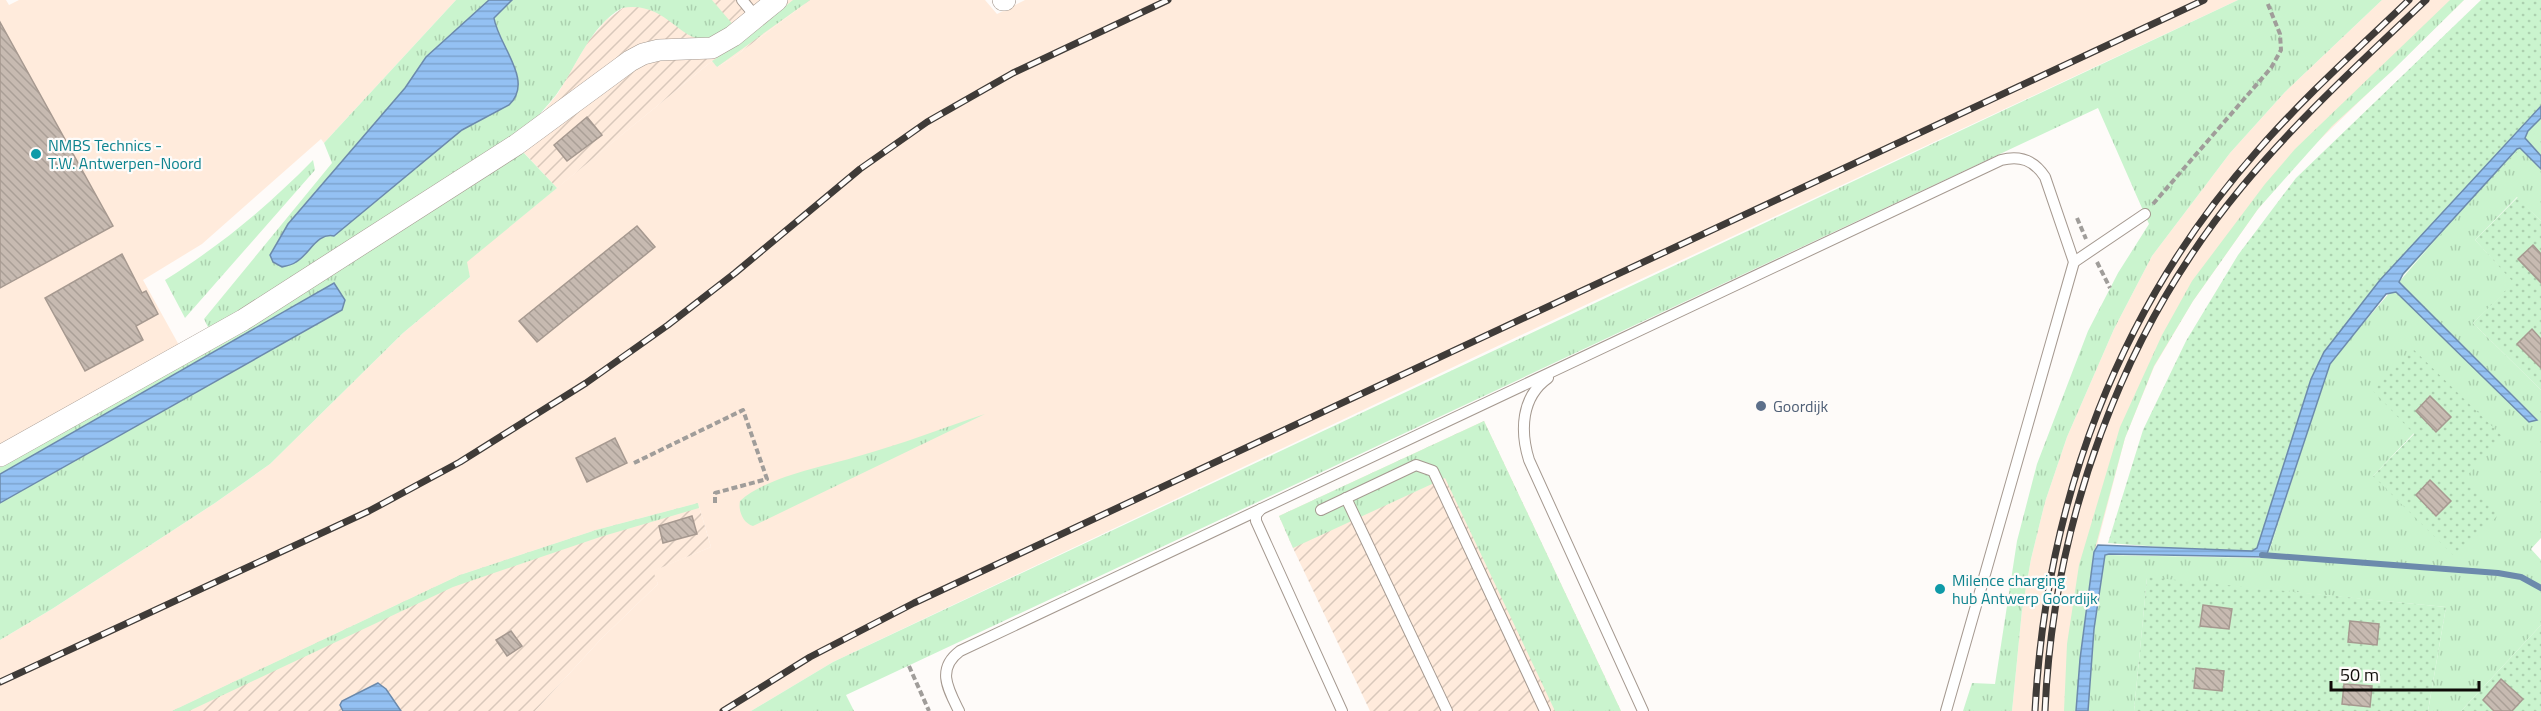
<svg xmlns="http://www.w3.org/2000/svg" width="2541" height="711" font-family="'Titillium Web',sans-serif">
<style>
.built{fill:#ffebdc}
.industrial{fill:url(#industrial-furrows)}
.grass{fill:url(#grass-tufts);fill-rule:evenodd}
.park{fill:url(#park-dots)}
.water{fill:url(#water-rules);stroke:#6c8aac;stroke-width:1.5}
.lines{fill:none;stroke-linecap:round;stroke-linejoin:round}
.stream{stroke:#6c8aac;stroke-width:6}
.building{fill:url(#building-back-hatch);stroke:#a69990;stroke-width:1.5}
.lane-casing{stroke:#a59990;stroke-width:12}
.street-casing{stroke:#a59990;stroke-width:22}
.path{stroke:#a09d9a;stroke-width:4;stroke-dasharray:6 3;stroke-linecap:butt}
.lane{stroke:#fff;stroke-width:10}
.street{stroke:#fff;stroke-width:21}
.rail-casing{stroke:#3f3b38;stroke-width:7}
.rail{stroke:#fefbf9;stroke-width:4.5;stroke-dasharray:14;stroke-linecap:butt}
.culture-dot{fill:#0f9aa8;stroke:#fefbf9;stroke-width:2}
.service-dot{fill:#5c6f8a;stroke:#fefbf9;stroke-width:2}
.labels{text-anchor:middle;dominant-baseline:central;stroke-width:4.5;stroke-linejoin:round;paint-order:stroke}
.culture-label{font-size:16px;fill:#0d838f;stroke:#fefbf9;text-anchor:start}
.service-label{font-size:16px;fill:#4e5e75;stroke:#fefbf9;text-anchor:start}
</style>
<defs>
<pattern id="industrial-furrows" width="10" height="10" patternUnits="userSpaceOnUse" patternTransform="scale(1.5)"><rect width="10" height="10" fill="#ffebdc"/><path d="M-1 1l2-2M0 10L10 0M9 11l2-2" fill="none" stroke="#d9c8bb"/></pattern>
<pattern id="grass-tufts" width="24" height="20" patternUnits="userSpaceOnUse" patternTransform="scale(1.5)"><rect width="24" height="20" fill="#caf4ce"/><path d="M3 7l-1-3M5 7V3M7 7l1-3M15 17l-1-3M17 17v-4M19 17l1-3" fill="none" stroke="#acd0af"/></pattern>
<pattern id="park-dots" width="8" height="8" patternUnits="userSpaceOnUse" patternTransform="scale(1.5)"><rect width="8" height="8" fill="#caf4ce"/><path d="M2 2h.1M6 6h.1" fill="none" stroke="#acd0af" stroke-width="1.8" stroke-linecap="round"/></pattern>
<pattern id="water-rules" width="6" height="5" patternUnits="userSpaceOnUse" patternTransform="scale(1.5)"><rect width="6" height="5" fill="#94c1f3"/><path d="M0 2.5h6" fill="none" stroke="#7ea4cf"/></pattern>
<pattern id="building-back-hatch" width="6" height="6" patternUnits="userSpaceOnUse" patternTransform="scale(1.5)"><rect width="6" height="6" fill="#c7bab1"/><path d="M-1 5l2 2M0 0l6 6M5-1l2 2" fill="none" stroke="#aa9f97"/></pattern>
</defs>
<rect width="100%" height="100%" fill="#fefbf9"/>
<!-- built -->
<g class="built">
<path d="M 0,0 L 6,0 L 9,5 L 19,0 L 456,0 L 324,143 L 321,139 L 202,244 L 143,280 L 180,347 L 0,448 Z"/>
<path d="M 810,0 L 985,0 L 997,14 L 1025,0 L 2238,0 L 1485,352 L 833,662 L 751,711 L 535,711 L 601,639 L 658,584 L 652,571 L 711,547 L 698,503 L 596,530 L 460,575 L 172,711 L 0,711 L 0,640 L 52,609 L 215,503 L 270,464 L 403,333 L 470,277 L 466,262 L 712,61 L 717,67 L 734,57 Z"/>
<path d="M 2382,0 L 2464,0 L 2300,159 L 2258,209 L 2193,301 L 2154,367 L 2125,438 L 2096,549 L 2076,711 L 2012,711 L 2022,610 L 2031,559 L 2045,502 L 2067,437 L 2114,329 L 2152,256 L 2230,153 L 2285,92 Z"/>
</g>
<!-- industrial -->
<g class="industrial">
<path d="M 649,0 L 810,0 L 734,57 L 717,67 L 712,61 L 557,188 L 511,139 L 522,132 L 543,112 L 558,93 L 589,40 L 606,20 L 624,7 Z"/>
<path d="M 1484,421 L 1621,711 L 1370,711 L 1293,548 L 1279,516 Z"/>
<path d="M 698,503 L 711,547 L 653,571 L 658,584 L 601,639 L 535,711 L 172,711 L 460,575 L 596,530 Z"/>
</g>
<!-- grass -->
<g class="grass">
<path d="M 456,0 L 712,0 L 735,27 C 728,31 718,38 710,39 C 680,45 667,0 622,8 C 589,27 578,65 556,95 C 546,108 534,120 522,132 L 210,331 L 204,319 L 332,163 L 324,143 Z"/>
<path d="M 793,0 L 810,0 L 717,67 L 712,61 L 740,43 Z"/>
<path d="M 2238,0 L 2382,0 L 2285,92 L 2230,153 L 2152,256 L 2114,329 L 2067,437 L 2045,502 L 2031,559 L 2022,610 L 2012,711 L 1963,711 L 1972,683 L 1995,684 L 2017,541 L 2037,464 L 2088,331 L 2118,273 L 2149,224 L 2098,108 L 846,695 L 854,711 L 751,711 L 833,662 Z"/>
<path d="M 2450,0 L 2464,0 L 2392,71 L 2332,126 L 2258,209 L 2193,301 L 2154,366 L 2125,438 L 2094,552 L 2080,659 L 2076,711 L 2064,711 L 2067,644 L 2079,565 L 2120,427 L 2162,335 L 2192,281 L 2265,184 L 2295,149 Z"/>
<path d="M 2541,118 L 2541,221 L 2517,197 L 2475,240 L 2515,283 L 2473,323 L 2541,390 L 2541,538 L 2531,549 L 2541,560 L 2541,625 L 2461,711 L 2428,711 L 2446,607 L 2147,578 L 2134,711 L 2088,711 L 2094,629 L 2105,555 L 2262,558 L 2268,555 L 2327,371 L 2334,357 ZM 2414,433 L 2463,480 L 2373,476 Z"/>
<path d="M 523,152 L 557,188 L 467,262 L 470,277 L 403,333 L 270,464 L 215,503 L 52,609 L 0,640 L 0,465 Z"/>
<path d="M 313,160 L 315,170 L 185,318 L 165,280 C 220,246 268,206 313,160 Z"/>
<path d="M 985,414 L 753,526 C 743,523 738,511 740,501 C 768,476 823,467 859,456 C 902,444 943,428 985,414 Z"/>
<path d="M 1484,421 L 1621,711 L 1555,711 L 1445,478 L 1293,548 L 1279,516 Z"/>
<path d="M 698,503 L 699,508 L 600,537 L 453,587 L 189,711 L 172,711 L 460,575 L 596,530 Z"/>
</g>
<!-- park -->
<g class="park">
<path d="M 2481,0 L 2541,0 L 2541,126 L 2386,294 L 2334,357 L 2327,371 L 2268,555 L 2108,543 L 2143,430 L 2186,341 L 2238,255 L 2296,178 Z"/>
<path d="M 2518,197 L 2541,221 L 2541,390 L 2473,323 L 2514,283 L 2475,240 Z"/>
<path d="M 2413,349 L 2503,437 L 2463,480 L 2499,514 L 2456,558 L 2373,476 L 2414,434 L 2373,391 Z"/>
<path d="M 2147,577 L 2446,607 L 2428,711 L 2134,711 Z"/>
<path d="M 2541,625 L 2541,711 L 2461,711 Z"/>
</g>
<!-- water -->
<g class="water">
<path d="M 489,0 L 512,0 L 494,18 C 498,45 535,81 509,105 L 462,130 L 340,231 L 334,236 C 317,232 309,255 296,262 C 292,265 287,266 282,267 L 273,262 L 270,255 L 288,224 L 405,88 L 426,57 Z"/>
<path d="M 2541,106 L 2541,118 L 2528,131 L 2525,138 L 2541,156 L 2541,169 L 2520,148 L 2517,149 L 2403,274 L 2399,282 L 2537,420 L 2529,422 L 2396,292 L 2386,294 L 2330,364 L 2266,557 L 2109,554 L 2105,555 L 2094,629 L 2088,711 L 2076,711 L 2080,659 L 2094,552 L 2098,545 L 2252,551 L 2257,548 L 2311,379 L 2324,352 L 2380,280 Z"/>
<path d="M 334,283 L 345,300 L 342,310 L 0,503 L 0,474 Z"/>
<path d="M 378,683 L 386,689 L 401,711 L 343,711 L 340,705 L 342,701 Z"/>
</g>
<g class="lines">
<!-- stream -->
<path class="stream" d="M 2262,555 L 2498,573 L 2521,577 L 2541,588"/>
</g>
<!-- building -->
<g class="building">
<path d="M 0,22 L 113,226 L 0,288 Z"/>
<path d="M 587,117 L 602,135 L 567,161 L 554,145 Z"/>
<path d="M 637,226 L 655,247 L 537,342 L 519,321 Z"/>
<path d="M 2533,245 L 2541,254 L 2541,283 L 2518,259 Z"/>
<path d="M 122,254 L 142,293 L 146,291 L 158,314 L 136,326 L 143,340 L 85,371 L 45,298 Z"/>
<path d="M 2532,329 L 2541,339 L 2541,368 L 2517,344 Z"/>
<path d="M 2430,396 L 2451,417 L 2436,432 L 2416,411 Z"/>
<path d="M 615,438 L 627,463 L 587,482 L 576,458 Z"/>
<path d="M 2430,480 L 2451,501 L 2436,516 L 2416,495 Z"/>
<path d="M 692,516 L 697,534 L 663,543 L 659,526 Z"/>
<path d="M 2203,605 L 2232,609 L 2229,629 L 2200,626 Z"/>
<path d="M 2350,621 L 2379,624 L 2377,645 L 2348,642 Z"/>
<path d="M 511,631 L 522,646 L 507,656 L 496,640 Z"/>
<path d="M 2196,668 L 2224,671 L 2222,691 L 2194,688 Z"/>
<path d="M 2501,679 L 2523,699 L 2512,711 L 2494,711 L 2483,700 Z"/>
<path d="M 2344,684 L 2372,686 L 2370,707 L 2342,704 Z"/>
</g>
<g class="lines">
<!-- lane casing -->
<g class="lane-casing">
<g id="lane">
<path d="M 742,0 L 756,17"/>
<path d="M 2074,262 L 2145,214"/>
<path d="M 1548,378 C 1521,397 1520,431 1529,460 L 1643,711"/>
<path d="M 1346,498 L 1447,711"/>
<path d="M 1261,509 L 1256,515 L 1256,521 L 1342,711"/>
<path d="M 1321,510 L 1416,465 L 1433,471 L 1545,711"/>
<path d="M 959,711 C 948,689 936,669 960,651 L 2001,160 C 2020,155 2034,160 2045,177 L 2074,262 L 1946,711"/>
</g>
</g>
<!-- street casing -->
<g class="street-casing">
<g id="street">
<path d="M 1003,0 L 1005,0"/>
<path d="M 0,456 L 243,320 L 516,145 L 630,61 L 643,54 L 659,50 L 712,48 L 733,36 L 777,0"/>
</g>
</g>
<!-- path -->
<g class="path">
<path d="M 2153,204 L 2271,68 L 2281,50 L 2280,34 L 2267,2"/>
<path d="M 2077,218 L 2086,239"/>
<path d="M 2097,262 L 2110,288"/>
<path d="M 634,463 L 743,410 L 767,479 L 715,493 L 715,506"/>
<path d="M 909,666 L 929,711"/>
</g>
<!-- lane -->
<use href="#lane" class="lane"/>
<!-- street -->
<use href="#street" class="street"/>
<!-- rail casing -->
<g class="rail-casing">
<g id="rail">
<path d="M 0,682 L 369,511 L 460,462 L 586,383 L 668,325 L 735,273 L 860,169 L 927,122 L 1013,73 L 1168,0"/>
<path d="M 723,711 L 810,657 L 914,603 L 2204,0"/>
<path d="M 2035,711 C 2046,501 2118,308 2258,150 C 2305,96 2358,49 2409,0"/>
<path d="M 2045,711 C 2053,523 2121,333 2241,188 C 2297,120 2362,61 2426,0"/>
</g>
</g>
<!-- rail -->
<use href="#rail" class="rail"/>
</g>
<!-- markers -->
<g class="culture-dot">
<circle cx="36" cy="154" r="6"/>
<circle cx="1940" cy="589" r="6"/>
</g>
<circle class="service-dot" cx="1761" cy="406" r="6"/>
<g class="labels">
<!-- culture labels -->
<g class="culture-label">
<text x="48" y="145">NMBS Technics -<tspan x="48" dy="18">T.W. Antwerpen-Noord</tspan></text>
<text x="1952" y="580">Milence charging<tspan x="1952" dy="18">hub Antwerp Goordijk</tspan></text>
</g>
<!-- service labels -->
<g class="service-label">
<text x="1773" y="406">Goordijk</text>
</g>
</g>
<!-- scale -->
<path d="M2331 681v9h148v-9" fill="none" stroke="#0f0b08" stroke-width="3"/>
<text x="2340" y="681" font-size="18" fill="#0f0b08" stroke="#fefbf9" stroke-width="4.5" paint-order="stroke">50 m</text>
</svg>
